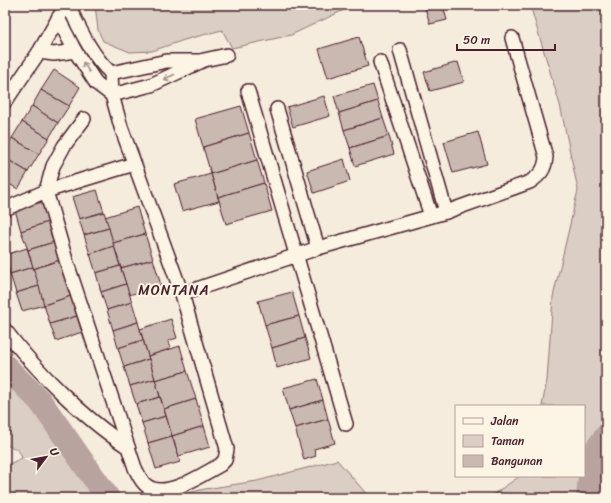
<svg xmlns="http://www.w3.org/2000/svg" width="611" height="503" font-family="Sriracha,sans-serif">
<style>
.green{fill:#dbcec4;stroke:#927678}
.lines{fill:none;stroke-linecap:round;stroke-linejoin:round}
.river{stroke:#b8a39e;stroke-width:24}
.building{fill:#cab9b1;stroke:#4a1f2b}
.minor-casing{stroke:#4a1f2b;stroke-width:16}
.minor{stroke:#fcf5e5;stroke-width:13}
.oneway{stroke:#a38a88}
.labels{text-anchor:middle;dominant-baseline:central;stroke-width:4;stroke-linejoin:round;paint-order:stroke}
.neighbourhood-label{font-size:14px;letter-spacing:1px;fill:#4a1f2b;stroke:#fcf5e5}
</style>
<rect width="100%" height="100%" fill="#f5ecde"/>
<filter id="ink" filterUnits="userSpaceOnUse"><feTurbulence type="fractalNoise" baseFrequency=".025" numOctaves="2"/><feDisplacementMap in="SourceGraphic" scale="8" xChannelSelector="R" yChannelSelector="G"/><feConvolveMatrix kernelMatrix="1 2 1 2 8 2 1 2 1" color-interpolation-filters="sRGB"/></filter>
<g filter="url(#ink)">
<!-- green -->
<g class="green">
<path d="M 95,5 L 345,5 L 346,9 L 291,35 L 232,48 L 222,30 L 184,40 L 152,51 L 130,52 L 103,41 L 98,30 Z"/>
<path d="M 530,5 L 606,5 L 606,498 L 488,498 L 520,476 L 584,476 L 584,406 L 542,406 L 547,380 L 553,297 L 578,190 L 560,105 Z"/>
<path d="M 5,375 L 105,498 L 5,498 L 5,466 L 22,458 C 20,449 13,447 5,445 Z"/>
<path d="M 337,460 L 370,498 L 166,498 L 205,489 L 257,481 Z"/>
</g>
<g class="lines">
<!-- river -->
<g class="river">
<path d="M 5,366 L 40,401 L 108,498"/>
<path d="M 588,498 L 592,455 L 606,436"/>
</g>
</g>
<!-- building -->
<g class="building">
<path d="M 424,5 L 443,5 L 447,20 L 430,24 Z"/>
<path d="M 359,37 L 368,66 L 328,78 L 319,49 Z"/>
<path d="M 458,62 L 464,82 L 430,91 L 424,72 Z"/>
<path d="M 54,70 L 80,87 L 69,106 L 41,90 Z"/>
<path d="M 373,85 L 378,101 L 339,113 L 334,96 Z"/>
<path d="M 41,90 L 69,106 L 58,123 L 32,106 Z"/>
<path d="M 324,96 L 330,116 L 293,127 L 287,107 Z"/>
<path d="M 378,101 L 383,118 L 344,130 L 339,113 Z"/>
<path d="M 32,106 L 58,123 L 49,138 L 22,122 Z"/>
<path d="M 241,106 L 249,133 L 203,147 L 195,119 Z"/>
<path d="M 383,118 L 389,136 L 350,148 L 344,130 Z"/>
<path d="M 22,122 L 49,138 L 39,154 L 12,138 Z"/>
<path d="M 478,132 L 487,164 L 453,173 L 444,142 Z"/>
<path d="M 249,133 L 257,160 L 211,174 L 203,147 Z"/>
<path d="M 389,136 L 394,154 L 355,166 L 350,148 Z"/>
<path d="M 12,138 L 39,154 L 28,172 L 5,158 L 5,149 Z"/>
<path d="M 5,158 L 28,172 L 18,189 L 7,183 L 5,186 Z"/>
<path d="M 344,159 L 350,181 L 314,193 L 307,171 Z"/>
<path d="M 257,160 L 264,183 L 218,197 L 211,174 Z"/>
<path d="M 211,174 L 219,201 L 182,211 L 174,184 Z"/>
<path d="M 264,183 L 272,211 L 226,224 L 218,197 Z"/>
<path d="M 97,190 L 104,212 L 79,219 L 72,197 Z"/>
<path d="M 42,202 L 48,222 L 21,231 L 15,210 Z"/>
<path d="M 137,207 L 145,234 L 113,243 L 105,217 Z"/>
<path d="M 104,212 L 109,228 L 84,235 L 79,219 Z"/>
<path d="M 48,222 L 54,242 L 28,250 L 21,231 Z"/>
<path d="M 109,228 L 114,246 L 90,254 L 84,235 Z"/>
<path d="M 145,234 L 153,259 L 121,268 L 113,243 Z"/>
<path d="M 54,242 L 60,260 L 33,269 L 28,250 Z"/>
<path d="M 114,246 L 120,266 L 96,273 L 90,254 Z"/>
<path d="M 27,248 L 33,267 L 10,274 L 5,255 Z"/>
<path d="M 153,259 L 161,285 L 129,295 L 121,268 Z"/>
<path d="M 60,260 L 71,296 L 44,305 L 33,269 Z"/>
<path d="M 120,266 L 126,284 L 101,292 L 96,273 Z"/>
<path d="M 33,267 L 39,286 L 16,293 L 10,274 Z"/>
<path d="M 126,284 L 132,302 L 107,310 L 101,292 Z"/>
<path d="M 39,286 L 44,305 L 22,311 L 16,293 Z"/>
<path d="M 292,292 L 299,316 L 265,325 L 258,301 Z"/>
<path d="M 71,296 L 77,316 L 50,324 L 44,305 Z"/>
<path d="M 132,302 L 138,322 L 113,330 L 107,310 Z"/>
<path d="M 77,316 L 82,332 L 56,341 L 50,324 Z"/>
<path d="M 299,316 L 305,338 L 272,348 L 265,325 Z"/>
<path d="M 171,319 L 177,338 L 168,341 L 170,349 L 148,356 L 140,329 Z"/>
<path d="M 138,322 L 143,340 L 118,348 L 113,330 Z"/>
<path d="M 305,338 L 311,358 L 277,368 L 272,348 Z"/>
<path d="M 143,340 L 149,359 L 124,367 L 118,348 Z"/>
<path d="M 180,346 L 187,371 L 155,380 L 148,356 Z"/>
<path d="M 149,359 L 155,379 L 130,386 L 124,367 Z"/>
<path d="M 187,371 L 196,399 L 164,409 L 155,380 Z"/>
<path d="M 155,379 L 160,397 L 136,404 L 130,386 Z"/>
<path d="M 317,379 L 323,400 L 289,410 L 283,388 Z"/>
<path d="M 160,397 L 166,416 L 142,423 L 136,404 Z"/>
<path d="M 196,399 L 204,426 L 172,436 L 164,409 Z"/>
<path d="M 323,400 L 328,419 L 295,428 L 289,410 Z"/>
<path d="M 166,416 L 172,436 L 148,443 L 142,423 Z"/>
<path d="M 328,419 L 335,443 L 314,449 L 316,456 L 304,460 L 295,428 Z"/>
<path d="M 204,426 L 210,447 L 179,456 L 172,436 Z"/>
<path d="M 172,436 L 180,462 L 156,469 L 148,443 Z"/>
</g>
<g class="lines">
<!-- minor casing -->
<g class="minor-casing">
<g id="minor">
<path d="M 68,5 C 80,29 91,55 111,73"/>
<path d="M 58,18 L 75,51 L 96,83 L 112,95 L 151,85 L 204,60 L 227,55"/>
<path d="M 400,50 L 446,212"/>
<path d="M 39,52 L 54,54 L 75,51"/>
<path d="M 380,62 L 431,216"/>
<path d="M 111,73 L 167,61 L 200,61"/>
<path d="M 248,91 L 346,424"/>
<path d="M 5,102 L 39,52 L 66,5"/>
<path d="M 277,109 L 318,248"/>
<path d="M 84,119 L 64,146 L 53,166 L 46,191 L 66,260 L 135,468 C 138,474 141,482 147,486 C 166,500 203,474 220,465 L 225,460 L 227,449 L 182,294 L 121,127 L 112,95 L 111,73"/>
<path d="M 5,209 L 46,191 L 134,164"/>
<path d="M 182,294 L 318,248 L 446,212 L 530,182 C 540,175 545,170 546,157 L 512,38"/>
<path d="M 5,330 C 35,370 86,420 128,447"/>
</g>
</g>
<!-- minor -->
<use href="#minor" class="minor"/>
</g>
<!-- one-way arrows -->
<defs><path id="oneway-shaft" d="M-6 0H5M1.5-3L5.5 0L1.5 3" fill="none" stroke-width="1.6" stroke-linecap="round" stroke-linejoin="round"/></defs>
<g class="oneway">
<use href="#oneway-shaft" transform="translate(86 67) rotate(-124)"/>
<use href="#oneway-shaft" transform="translate(169 77) rotate(156)"/>
</g>
</g>
<g class="labels">
<!-- neighbourhood labels -->
<g class="neighbourhood-label">
<text x="174" y="290">MONTANA</text>
</g>
</g>
<!-- margin -->
<rect width="611" height="503" fill="none" stroke="#fcf5e5" stroke-width="20"/>
<rect x="10" y="10" width="591" height="483" fill="none" stroke="#4a1f2b" stroke-width="1.5" filter="url(#ink)"/>
<!-- legend -->
<rect x="455" y="405" width="130" height="72" fill="#fcf5e5" stroke="#b59f9b"/>
<rect x="463" y="418" width="20" height="6" fill="#fcf5e5" stroke="#b59f9b"/>
<text x="491" y="425" font-size="12" fill="#4a1f2b">Jalan</text>
<rect x="463" y="435" width="20" height="12" fill="#dbcec4" stroke="#b59f9b"/>
<text x="491" y="445" font-size="12" fill="#4a1f2b">Taman</text>
<rect x="463" y="455" width="20" height="12" fill="#cab9b1" stroke="#b59f9b"/>
<text x="491" y="465" font-size="12" fill="#4a1f2b">Bangunan</text>
<!-- north arrow -->
<g transform="translate(46 457) rotate(58)" stroke="#fcf5e5" stroke-width="3" paint-order="stroke">
<path d="M0-3L7 15L0 10L-7 15Z" fill="#4a1f2b"/>
<text y="-6" font-size="11" font-weight="bold" text-anchor="middle" fill="#4a1f2b">U</text>
</g>
<!-- scale -->
<path d="M457 44v6h98v-6" fill="none" stroke="#4a1f2b" stroke-width="2"/>
<text x="463" y="44" font-size="12" fill="#4a1f2b" stroke="#fcf5e5" stroke-width="3" paint-order="stroke">50 m</text>
</svg>
